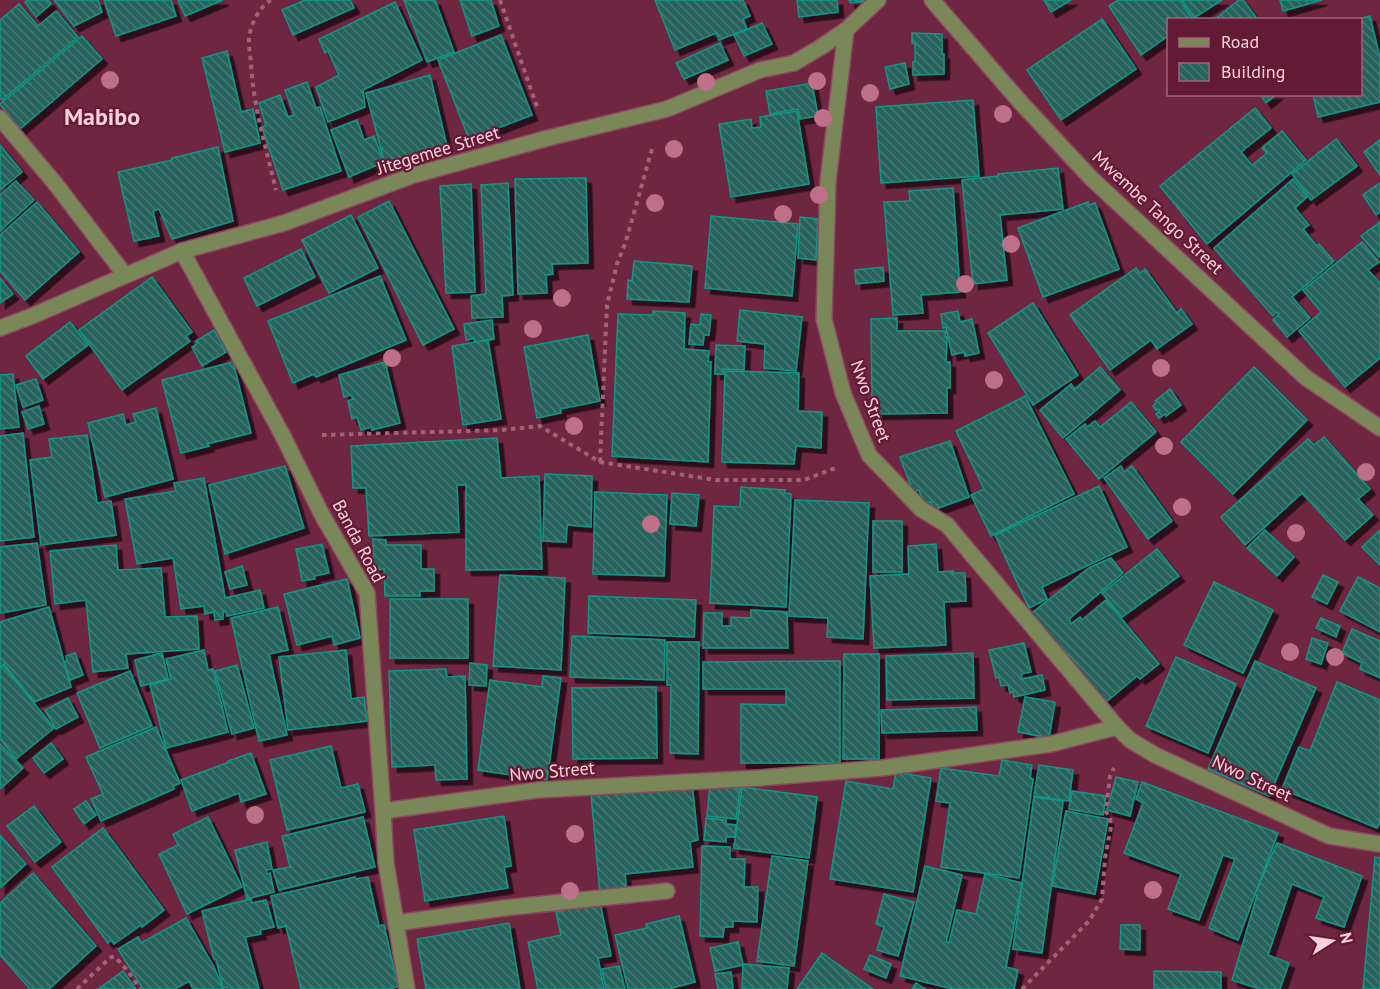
<svg xmlns="http://www.w3.org/2000/svg" width="1380" height="989" font-family="'PT Sans',sans-serif">
<style>
.building{fill:url(#building-back-hatch);stroke:#0e9787;stroke-width:1.5;filter:url(#shadow)}
.lines{fill:none;stroke-linecap:round;stroke-linejoin:round}
.minor-casing{stroke:#8c485f;stroke-width:18}
.path{stroke:#a26378;stroke-width:4;stroke-dasharray:4.5 4.5;stroke-linecap:butt}
.minor{stroke:#7a8859;stroke-width:15}
.tree{fill:#bd7088}
.labels{text-anchor:middle;dominant-baseline:central;stroke-width:4.5;stroke-linejoin:round;paint-order:stroke}
.street-label{font-size:18px;fill:#ffd1dc;stroke:#631a35}
.district-label{font-size:24px;font-weight:bold;fill:#ffd1dc;stroke:#631a35}
</style>
<defs>
<pattern id="building-back-hatch" width="6" height="6" patternUnits="userSpaceOnUse" patternTransform="scale(1.5)"><rect width="6" height="6" fill="#28645b"/><path d="M-1 5l2 2M0 0l6 6M5-1l2 2" fill="none" stroke="#487972"/></pattern>
<filter id="shadow"><feDropShadow dx="5.5" dy="5.5" stdDeviation="0" flood-color="#0009"/></filter>
</defs>
<rect width="100%" height="100%" fill="#6f2640"/>
<!-- building -->
<g class="building">
<path d="M 27,0 L 48,0 L 51,4 L 36,17 L 25,2 Z"/>
<path d="M 54,0 L 98,0 L 102,12 L 74,26 Z"/>
<path d="M 104,0 L 171,0 L 176,16 L 116,36 Z"/>
<path d="M 178,0 L 223,0 L 185,16 Z"/>
<path d="M 305,0 L 350,0 L 354,8 L 293,35 L 282,10 Z"/>
<path d="M 404,0 L 435,0 L 454,52 L 427,62 Z"/>
<path d="M 460,0 L 491,0 L 499,26 L 472,36 Z"/>
<path d="M 655,0 L 743,0 L 750,16 L 743,19 L 747,29 L 719,40 L 716,33 L 675,50 Z"/>
<path d="M 797,0 L 837,0 L 838,12 L 799,17 Z"/>
<path d="M 849,0 L 870,0 L 870,1 L 850,3 Z"/>
<path d="M 1044,0 L 1071,0 L 1051,12 Z"/>
<path d="M 1118,0 L 1180,0 L 1193,20 L 1168,20 L 1168,36 L 1141,55 L 1109,6 Z"/>
<path d="M 1182,0 L 1222,0 L 1194,18 Z"/>
<path d="M 1239,0 L 1243,0 L 1258,20 L 1214,20 Z"/>
<path d="M 1280,0 L 1322,0 L 1283,11 Z"/>
<path d="M 395,2 L 422,60 L 363,90 L 365,107 L 328,122 L 316,87 L 339,75 L 328,51 L 325,53 L 319,39 Z"/>
<path d="M 19,4 L 38,26 L 56,11 L 78,37 L 2,100 L 0,98 L 0,20 Z"/>
<path d="M 1370,16 L 1380,58 L 1380,102 L 1318,117 L 1313,94 L 1360,94 L 1360,20 L 1356,20 Z"/>
<path d="M 1102,19 L 1136,69 L 1061,120 L 1027,70 Z"/>
<path d="M 762,23 L 772,44 L 744,56 L 734,35 Z"/>
<path d="M 912,33 L 942,34 L 942,54 L 944,54 L 944,74 L 913,75 L 913,62 L 915,62 L 915,44 L 912,43 Z"/>
<path d="M 501,35 L 532,115 L 469,139 L 438,60 Z"/>
<path d="M 82,36 L 102,59 L 20,129 L 0,104 Z"/>
<path d="M 720,43 L 728,60 L 684,79 L 676,63 Z"/>
<path d="M 227,51 L 241,112 L 253,109 L 260,143 L 225,152 L 202,58 Z"/>
<path d="M 905,63 L 909,84 L 890,89 L 885,67 Z"/>
<path d="M 430,75 L 447,146 L 385,164 L 366,93 Z"/>
<path d="M 307,82 L 316,108 L 320,107 L 341,171 L 283,190 L 262,127 L 266,126 L 259,103 L 280,95 L 288,117 L 294,115 L 285,90 Z"/>
<path d="M 812,83 L 818,116 L 800,119 L 798,109 L 770,114 L 766,91 Z"/>
<path d="M 1260,94 L 1277,94 L 1266,103 Z"/>
<path d="M 973,100 L 979,176 L 881,183 L 876,107 Z"/>
<path d="M 1255,108 L 1271,128 L 1241,152 L 1252,165 L 1267,153 L 1262,148 L 1282,131 L 1306,160 L 1207,244 L 1160,186 Z"/>
<path d="M 797,111 L 809,184 L 731,197 L 719,124 L 751,119 L 752,128 L 761,127 L 760,117 Z"/>
<path d="M 357,120 L 364,140 L 374,136 L 384,162 L 349,177 L 331,130 Z"/>
<path d="M 1336,139 L 1357,166 L 1311,200 L 1292,174 Z"/>
<path d="M 1380,140 L 1380,175 L 1364,152 Z"/>
<path d="M 0,145 L 22,172 L 0,190 Z"/>
<path d="M 218,147 L 233,221 L 172,239 L 159,209 L 153,211 L 159,236 L 134,241 L 118,172 L 172,160 L 172,158 Z"/>
<path d="M 1058,168 L 1063,209 L 1000,215 L 1007,280 L 973,284 L 962,180 L 998,176 L 998,174 Z"/>
<path d="M 586,178 L 588,263 L 552,264 L 553,274 L 546,275 L 547,293 L 518,294 L 515,179 Z"/>
<path d="M 1293,179 L 1307,197 L 1295,208 L 1309,225 L 1303,229 L 1317,246 L 1319,244 L 1334,261 L 1292,297 L 1310,318 L 1287,337 L 1273,320 L 1279,314 L 1277,312 L 1273,316 L 1214,248 Z"/>
<path d="M 16,181 L 34,200 L 0,231 L 0,195 Z"/>
<path d="M 508,183 L 513,295 L 502,296 L 503,317 L 472,318 L 471,296 L 486,294 L 481,185 Z"/>
<path d="M 1380,183 L 1380,212 L 1376,215 L 1363,195 Z"/>
<path d="M 471,184 L 475,292 L 446,293 L 440,186 Z"/>
<path d="M 953,188 L 960,292 L 921,295 L 923,313 L 893,315 L 884,202 L 910,201 L 909,191 Z"/>
<path d="M 389,201 L 454,329 L 423,345 L 358,217 Z"/>
<path d="M 37,202 L 79,252 L 25,300 L 0,271 L 0,235 Z"/>
<path d="M 1088,202 L 1089,205 L 1095,203 L 1119,269 L 1043,297 L 1018,228 Z"/>
<path d="M 351,215 L 378,268 L 329,293 L 302,240 Z"/>
<path d="M 711,216 L 798,224 L 792,296 L 705,288 Z"/>
<path d="M 800,217 L 818,219 L 816,260 L 798,258 Z"/>
<path d="M 1380,222 L 1380,256 L 1379,257 L 1361,236 Z"/>
<path d="M 1362,242 L 1379,262 L 1368,270 L 1380,283 L 1380,358 L 1345,387 L 1299,331 L 1321,312 L 1303,290 Z"/>
<path d="M 301,249 L 315,277 L 257,306 L 244,278 Z"/>
<path d="M 634,261 L 692,266 L 689,302 L 627,299 L 628,280 L 632,281 Z"/>
<path d="M 883,267 L 884,281 L 856,284 L 855,270 Z"/>
<path d="M 1136,268 L 1140,273 L 1145,269 L 1177,313 L 1181,309 L 1192,324 L 1157,349 L 1151,340 L 1110,370 L 1070,315 Z"/>
<path d="M 380,276 L 406,340 L 316,377 L 314,374 L 293,383 L 268,321 Z"/>
<path d="M 152,277 L 192,332 L 186,336 L 190,341 L 122,390 L 79,330 Z"/>
<path d="M 0,278 L 13,294 L 0,303 Z"/>
<path d="M 1033,303 L 1078,375 L 1033,405 L 988,333 Z"/>
<path d="M 740,310 L 802,317 L 796,371 L 764,368 L 765,344 L 737,341 Z"/>
<path d="M 653,311 L 685,313 L 684,349 L 709,351 L 708,362 L 711,362 L 708,462 L 612,456 L 618,314 L 653,315 Z"/>
<path d="M 958,311 L 960,322 L 972,319 L 979,353 L 965,356 L 964,352 L 952,355 L 946,327 L 943,328 L 941,314 Z"/>
<path d="M 701,314 L 711,315 L 709,335 L 704,335 L 703,345 L 689,344 L 691,324 L 700,325 Z"/>
<path d="M 897,318 L 897,331 L 946,331 L 945,337 L 947,337 L 946,362 L 950,362 L 950,388 L 947,388 L 947,413 L 872,414 L 871,319 Z"/>
<path d="M 492,320 L 494,339 L 475,342 L 474,338 L 466,340 L 464,324 Z"/>
<path d="M 70,322 L 88,345 L 43,379 L 26,356 Z"/>
<path d="M 214,330 L 226,352 L 202,366 L 192,347 L 197,344 L 196,341 Z"/>
<path d="M 588,335 L 600,401 L 560,409 L 561,413 L 537,418 L 524,347 Z"/>
<path d="M 488,340 L 501,419 L 463,425 L 452,346 Z"/>
<path d="M 716,345 L 745,346 L 744,370 L 723,369 L 723,374 L 715,374 Z"/>
<path d="M 233,362 L 251,433 L 207,444 L 209,446 L 181,453 L 162,380 Z"/>
<path d="M 385,362 L 400,423 L 372,430 L 371,427 L 361,430 L 357,417 L 352,419 L 348,401 L 353,399 L 351,395 L 344,397 L 339,375 Z"/>
<path d="M 1100,367 L 1120,390 L 1063,438 L 1040,410 L 1071,384 L 1075,389 Z"/>
<path d="M 1254,367 L 1307,420 L 1233,494 L 1181,442 Z"/>
<path d="M 725,371 L 799,373 L 798,411 L 822,412 L 821,448 L 796,446 L 794,464 L 722,462 Z"/>
<path d="M 13,374 L 19,427 L 0,429 L 0,375 Z"/>
<path d="M 36,379 L 43,400 L 23,407 L 16,385 Z"/>
<path d="M 1170,389 L 1181,405 L 1166,416 L 1165,414 L 1159,418 L 1156,414 L 1160,410 L 1159,409 L 1156,410 L 1153,406 L 1156,403 L 1155,401 Z"/>
<path d="M 1025,396 L 1074,494 L 991,536 L 971,495 L 984,489 L 956,431 Z"/>
<path d="M 1131,402 L 1156,432 L 1099,479 L 1066,439 L 1085,424 L 1087,427 L 1095,421 L 1100,427 Z"/>
<path d="M 39,406 L 44,424 L 28,429 L 22,412 Z"/>
<path d="M 156,408 L 173,479 L 105,497 L 88,423 L 123,414 L 126,425 L 136,422 L 133,414 Z"/>
<path d="M 23,433 L 34,537 L 0,541 L 0,436 Z"/>
<path d="M 87,435 L 97,503 L 111,501 L 116,535 L 41,545 L 30,460 L 52,457 L 49,439 Z"/>
<path d="M 1324,437 L 1370,489 L 1358,499 L 1373,515 L 1345,540 L 1302,493 L 1245,545 L 1221,517 L 1308,439 L 1314,445 Z"/>
<path d="M 497,438 L 501,478 L 539,476 L 542,569 L 466,570 L 466,485 L 457,485 L 459,532 L 369,536 L 366,488 L 353,488 L 351,446 Z"/>
<path d="M 950,441 L 969,497 L 933,510 L 931,502 L 924,504 L 919,490 L 913,492 L 900,457 Z"/>
<path d="M 285,466 L 304,528 L 225,554 L 209,485 Z"/>
<path d="M 1121,466 L 1124,472 L 1132,466 L 1172,521 L 1148,539 L 1104,478 Z"/>
<path d="M 545,474 L 592,476 L 591,527 L 567,525 L 566,542 L 543,541 Z"/>
<path d="M 204,478 L 225,598 L 260,590 L 264,608 L 227,616 L 226,611 L 223,612 L 223,619 L 215,620 L 214,612 L 205,614 L 204,606 L 181,609 L 173,558 L 137,564 L 125,499 L 176,491 L 174,483 Z"/>
<path d="M 1099,486 L 1127,547 L 1042,587 L 1047,599 L 1029,608 L 995,535 Z"/>
<path d="M 741,487 L 785,490 L 784,493 L 791,494 L 786,607 L 710,603 L 714,506 L 740,507 Z"/>
<path d="M 595,492 L 667,495 L 664,576 L 593,574 Z"/>
<path d="M 672,493 L 699,495 L 696,526 L 670,524 Z"/>
<path d="M 795,500 L 869,503 L 863,639 L 827,637 L 828,618 L 789,616 Z"/>
<rect x="873" y="521" width="29" height="51"/>
<path d="M 1265,530 L 1294,557 L 1277,576 L 1247,548 Z"/>
<path d="M 1380,530 L 1380,565 L 1362,547 Z"/>
<path d="M 373,539 L 386,540 L 386,545 L 421,545 L 421,569 L 434,569 L 434,591 L 420,591 L 420,596 L 385,596 L 384,569 L 378,570 L 379,567 L 374,567 Z"/>
<path d="M 37,543 L 46,605 L 0,613 L 0,547 Z"/>
<path d="M 322,544 L 329,573 L 314,576 L 315,579 L 302,581 L 296,549 Z"/>
<path d="M 936,544 L 938,572 L 953,571 L 953,573 L 965,573 L 966,601 L 944,602 L 946,645 L 874,648 L 870,576 L 909,574 L 908,546 Z"/>
<path d="M 116,545 L 118,570 L 161,568 L 165,617 L 197,616 L 199,649 L 126,654 L 128,668 L 93,672 L 86,600 L 55,604 L 50,551 Z"/>
<path d="M 1157,549 L 1179,576 L 1122,617 L 1102,593 Z"/>
<path d="M 1111,558 L 1123,573 L 1069,619 L 1071,624 L 1080,617 L 1082,620 L 1106,600 L 1159,664 L 1140,679 L 1137,676 L 1106,702 L 1028,616 L 1089,568 Z"/>
<path d="M 242,566 L 247,585 L 230,589 L 225,572 Z"/>
<path d="M 500,575 L 565,578 L 561,670 L 493,666 Z"/>
<path d="M 1323,575 L 1338,582 L 1327,604 L 1312,597 Z"/>
<path d="M 1358,577 L 1380,588 L 1380,632 L 1340,611 Z"/>
<path d="M 347,579 L 360,638 L 334,645 L 332,636 L 297,645 L 284,594 Z"/>
<path d="M 1214,582 L 1273,610 L 1243,673 L 1184,645 Z"/>
<path d="M 589,596 L 696,600 L 694,637 L 588,633 Z"/>
<rect x="390" y="599" width="78" height="59"/>
<path d="M 49,607 L 71,687 L 34,702 L 4,664 L 0,667 L 0,622 Z"/>
<path d="M 278,607 L 288,650 L 269,654 L 287,735 L 259,741 L 231,618 Z"/>
<path d="M 751,610 L 787,612 L 788,648 L 703,648 L 704,613 L 722,613 L 722,626 L 731,626 L 731,617 L 751,618 Z"/>
<path d="M 1321,618 L 1340,626 L 1336,637 L 1316,628 Z"/>
<path d="M 1352,629 L 1380,641 L 1380,678 L 1360,669 L 1362,663 L 1342,653 Z"/>
<path d="M 572,636 L 665,640 L 664,680 L 570,677 Z"/>
<path d="M 1312,638 L 1328,643 L 1321,664 L 1306,659 Z"/>
<path d="M 667,642 L 699,642 L 698,754 L 670,753 L 671,685 L 667,685 Z"/>
<path d="M 1024,643 L 1031,672 L 1021,674 L 1022,679 L 1042,675 L 1045,690 L 1014,697 L 1013,691 L 1010,693 L 1008,685 L 1001,686 L 999,677 L 996,678 L 989,650 Z"/>
<path d="M 204,650 L 208,670 L 213,669 L 228,732 L 166,748 L 150,685 L 171,679 L 166,659 Z"/>
<path d="M 346,650 L 351,699 L 364,697 L 367,721 L 288,730 L 279,657 Z"/>
<path d="M 75,653 L 83,675 L 70,680 L 64,662 L 67,661 L 66,656 Z"/>
<path d="M 162,653 L 168,679 L 141,686 L 135,660 Z"/>
<path d="M 973,653 L 974,698 L 887,700 L 886,656 Z"/>
<path d="M 844,654 L 879,654 L 879,759 L 843,759 Z"/>
<path d="M 1176,657 L 1236,684 L 1208,753 L 1146,726 Z"/>
<path d="M 840,661 L 840,763 L 741,763 L 741,704 L 786,705 L 786,689 L 703,689 L 703,662 Z"/>
<path d="M 1255,661 L 1316,688 L 1269,796 L 1208,769 Z"/>
<path d="M 470,663 L 487,665 L 486,686 L 469,685 Z"/>
<path d="M 3,665 L 54,728 L 16,759 L 0,739 L 0,668 Z"/>
<path d="M 237,665 L 254,728 L 232,734 L 215,671 Z"/>
<path d="M 446,669 L 447,677 L 465,676 L 467,779 L 436,780 L 435,765 L 392,767 L 389,671 Z"/>
<path d="M 130,671 L 152,726 L 100,748 L 77,693 Z"/>
<path d="M 543,676 L 561,678 L 547,780 L 478,770 L 490,680 L 542,687 Z"/>
<path d="M 1337,682 L 1380,700 L 1380,822 L 1377,828 L 1282,789 L 1299,747 L 1310,751 Z"/>
<path d="M 656,687 L 657,758 L 573,759 L 572,688 Z"/>
<path d="M 1025,697 L 1055,702 L 1049,738 L 1018,732 Z"/>
<path d="M 68,698 L 78,717 L 56,729 L 45,710 Z"/>
<path d="M 976,707 L 977,730 L 882,733 L 881,710 Z"/>
<path d="M 156,727 L 180,783 L 173,786 L 174,789 L 101,821 L 91,799 L 103,794 L 86,757 Z"/>
<path d="M 51,743 L 63,759 L 44,773 L 33,758 Z"/>
<path d="M 0,744 L 23,768 L 0,789 Z"/>
<path d="M 331,746 L 341,788 L 358,784 L 365,812 L 287,830 L 270,760 Z"/>
<path d="M 251,753 L 266,794 L 241,802 L 239,793 L 192,811 L 181,780 L 229,762 L 228,761 Z"/>
<path d="M 1002,760 L 1032,765 L 1030,778 L 1033,779 L 1019,878 L 941,867 L 950,803 L 936,801 L 941,768 L 999,776 Z"/>
<path d="M 1039,765 L 1073,770 L 1069,801 L 1034,796 Z"/>
<path d="M 896,772 L 931,778 L 913,892 L 830,879 L 846,781 L 893,789 Z"/>
<path d="M 1116,777 L 1138,782 L 1130,816 L 1107,810 Z"/>
<path d="M 1142,782 L 1278,833 L 1238,940 L 1209,928 L 1235,859 L 1223,855 L 1199,920 L 1168,909 L 1181,874 L 1124,853 L 1143,803 L 1136,799 Z"/>
<path d="M 692,783 L 698,840 L 690,842 L 693,867 L 625,874 L 627,892 L 600,894 L 591,794 Z"/>
<path d="M 710,786 L 740,789 L 736,819 L 707,816 Z"/>
<path d="M 742,787 L 817,797 L 809,858 L 734,848 Z"/>
<path d="M 1072,791 L 1106,796 L 1103,815 L 1069,809 Z"/>
<path d="M 1034,797 L 1063,801 L 1042,953 L 1013,949 Z"/>
<path d="M 86,801 L 96,815 L 84,824 L 74,809 Z"/>
<path d="M 34,806 L 61,842 L 35,862 L 7,826 Z"/>
<path d="M 1066,811 L 1108,819 L 1095,894 L 1052,886 Z"/>
<path d="M 504,816 L 511,866 L 504,867 L 508,888 L 425,901 L 414,830 Z"/>
<path d="M 208,817 L 242,887 L 187,914 L 159,854 L 178,845 L 173,834 Z"/>
<path d="M 363,817 L 375,867 L 279,890 L 273,870 L 290,867 L 282,836 Z"/>
<path d="M 706,818 L 726,820 L 726,824 L 736,825 L 735,837 L 726,837 L 726,842 L 704,840 Z"/>
<path d="M 103,828 L 164,910 L 142,927 L 141,925 L 114,944 L 111,940 L 108,943 L 52,867 Z"/>
<path d="M 0,835 L 26,864 L 0,888 Z"/>
<path d="M 267,842 L 272,869 L 266,870 L 267,874 L 270,873 L 274,892 L 247,899 L 235,850 Z"/>
<path d="M 1277,843 L 1362,876 L 1344,927 L 1316,918 L 1324,897 L 1292,884 L 1268,955 L 1289,963 L 1280,989 L 1260,989 L 1232,980 L 1257,896 L 1255,894 Z"/>
<path d="M 702,846 L 730,847 L 730,859 L 745,859 L 744,887 L 758,887 L 757,922 L 733,921 L 733,927 L 724,927 L 723,937 L 700,936 Z"/>
<path d="M 772,856 L 808,861 L 794,966 L 757,961 Z"/>
<path d="M 1375,857 L 1380,858 L 1380,989 L 1363,989 Z"/>
<path d="M 925,866 L 962,875 L 946,942 L 949,943 L 957,910 L 976,914 L 985,874 L 1022,883 L 1006,967 L 1018,970 L 1014,989 L 953,989 L 900,976 Z"/>
<path d="M 33,873 L 96,946 L 49,989 L 30,989 L 0,955 L 0,903 Z"/>
<path d="M 355,877 L 356,879 L 368,877 L 379,926 L 384,925 L 398,987 L 387,989 L 301,989 L 286,926 L 278,928 L 271,896 Z"/>
<path d="M 884,894 L 914,902 L 898,956 L 877,950 L 884,927 L 876,924 Z"/>
<path d="M 251,899 L 252,903 L 266,900 L 274,927 L 260,930 L 261,934 L 245,937 L 259,989 L 228,989 L 227,987 L 223,988 L 216,959 L 214,959 L 202,911 Z"/>
<path d="M 600,903 L 611,956 L 598,958 L 604,989 L 538,989 L 528,942 L 561,935 L 556,912 Z"/>
<path d="M 679,916 L 695,982 L 668,989 L 628,989 L 615,935 L 647,928 L 646,924 Z"/>
<path d="M 186,918 L 214,967 L 223,989 L 193,989 L 189,981 L 175,989 L 143,989 L 118,949 L 138,937 L 141,943 Z"/>
<path d="M 509,923 L 520,989 L 426,989 L 417,939 Z"/>
<path d="M 1121,925 L 1140,925 L 1140,950 L 1120,949 Z"/>
<path d="M 738,942 L 743,965 L 715,971 L 710,948 Z"/>
<path d="M 822,953 L 873,989 L 797,989 Z"/>
<path d="M 870,955 L 891,964 L 886,978 L 864,969 Z"/>
<path d="M 743,964 L 789,968 L 787,989 L 742,989 Z"/>
<path d="M 619,966 L 625,989 L 606,989 L 602,969 Z"/>
<path d="M 123,971 L 136,989 L 98,989 Z"/>
<path d="M 1154,971 L 1221,972 L 1221,989 L 1154,989 Z"/>
<path d="M 731,972 L 733,989 L 718,989 L 715,974 Z"/>
<path d="M 916,983 L 925,989 L 912,989 Z"/>
</g>
<g class="lines">
<!-- minor casing -->
<g class="minor-casing">
<g id="minor">
<path d="M 932,0 L 1022,104 L 1091,178 L 1305,377 L 1380,428"/>
<path d="M 846,30 L 828,181 L 824,319 L 843,393 L 869,455 L 921,509 L 947,525 L 1117,727 L 1130,740 L 1155,755 L 1329,836 L 1380,844"/>
<path d="M 0,118 L 54,182 L 125,275"/>
<path d="M 182,251 L 283,436 L 321,513 L 367,593 L 383,811 L 386,863 L 407,989"/>
<path d="M 0,328 L 32,316 L 182,251 L 284,223 L 414,175 L 548,138 L 667,109 L 760,70 L 794,63 L 821,47 L 846,30 L 878,0"/>
<path d="M 383,811 L 538,790 L 760,778 L 882,768 L 1051,744 L 1117,727"/>
<path d="M 396,923 L 504,908 L 667,891"/>
</g>
</g>
<!-- path -->
<g class="path">
<path d="M 271,0 C 259,7 250,25 249,39 C 249,47 250,55 251,63 C 253,106 266,148 276,190"/>
<path d="M 500,0 L 537,107"/>
<path d="M 322,435 L 502,430 L 540,426 L 600,462 L 716,480 L 804,480 L 838,467"/>
<path d="M 600,462 L 607,305 L 617,264 L 626,241 L 652,149"/>
<path d="M 77,989 L 111,957 L 115,957 L 127,970 L 140,989"/>
<path d="M 1022,989 L 1089,921 L 1102,899 L 1105,858 L 1111,827 L 1110,817 L 1106,812 L 1107,801 L 1110,776 L 1114,768"/>
</g>
<!-- minor -->
<use href="#minor" class="minor"/>
</g>
<!-- trees -->
<g class="tree">
<circle cx="110" cy="80" r="9"/>
<circle cx="817" cy="81" r="9"/>
<circle cx="706" cy="82" r="9"/>
<circle cx="870" cy="93" r="9"/>
<circle cx="1003" cy="114" r="9"/>
<circle cx="823" cy="118" r="9"/>
<circle cx="674" cy="149" r="9"/>
<circle cx="819" cy="195" r="9"/>
<circle cx="655" cy="203" r="9"/>
<circle cx="783" cy="214" r="9"/>
<circle cx="1011" cy="244" r="9"/>
<circle cx="965" cy="284" r="9"/>
<circle cx="562" cy="298" r="9"/>
<circle cx="533" cy="329" r="9"/>
<circle cx="392" cy="358" r="9"/>
<circle cx="1161" cy="368" r="9"/>
<circle cx="994" cy="380" r="9"/>
<circle cx="574" cy="426" r="9"/>
<circle cx="1164" cy="446" r="9"/>
<circle cx="1366" cy="472" r="9"/>
<circle cx="1182" cy="507" r="9"/>
<circle cx="651" cy="524" r="9"/>
<circle cx="1296" cy="533" r="9"/>
<circle cx="1290" cy="652" r="9"/>
<circle cx="1335" cy="657" r="9"/>
<circle cx="255" cy="815" r="9"/>
<circle cx="575" cy="834" r="9"/>
<circle cx="1153" cy="890" r="9"/>
<circle cx="570" cy="891" r="9"/>
</g>
<g class="labels">
<!-- street labels -->
<g class="street-label">
<text transform="translate(438 150) rotate(-17)">Jitegemee Street</text>
<text transform="translate(1158 212) rotate(43)">Mwembe Tango Street</text>
<text transform="translate(871 401) rotate(70)">Nwo Street</text>
<text transform="translate(359 541) rotate(62)">Banda Road</text>
<text transform="translate(552 771) rotate(-5)">Nwo Street</text>
<text transform="translate(1252 778) rotate(25)">Nwo Street</text>
</g>
<!-- district labels -->
<g class="district-label">
<text x="102" y="116">Mabibo</text>
</g>
</g>
<!-- legend -->
<rect x="1167" y="18" width="195" height="78" fill="#631a35" stroke="#a16378" stroke-width="1.5"/>
<rect x="1179" y="38" width="30" height="9" fill="#7a8859" stroke="#a16378" stroke-width="1.5"/>
<text x="1221" y="48" font-size="18" fill="#ffd1dc">Road</text>
<rect x="1179" y="63" width="30" height="18" fill="url(#building-back-hatch)" stroke="#a16378" stroke-width="1.5"/>
<text x="1221" y="78" font-size="18" fill="#ffd1dc">Building</text>
<!-- north arrow -->
<g transform="translate(1332 941) rotate(78)" stroke="#631a35" stroke-width="4.5" paint-order="stroke">
<path d="M0-4.5L10 22L0 15L-10 22Z" fill="#ffd1dc"/>
<text y="-9" font-size="16" font-weight="bold" text-anchor="middle" fill="#ffd1dc">N</text>
</g>
</svg>
